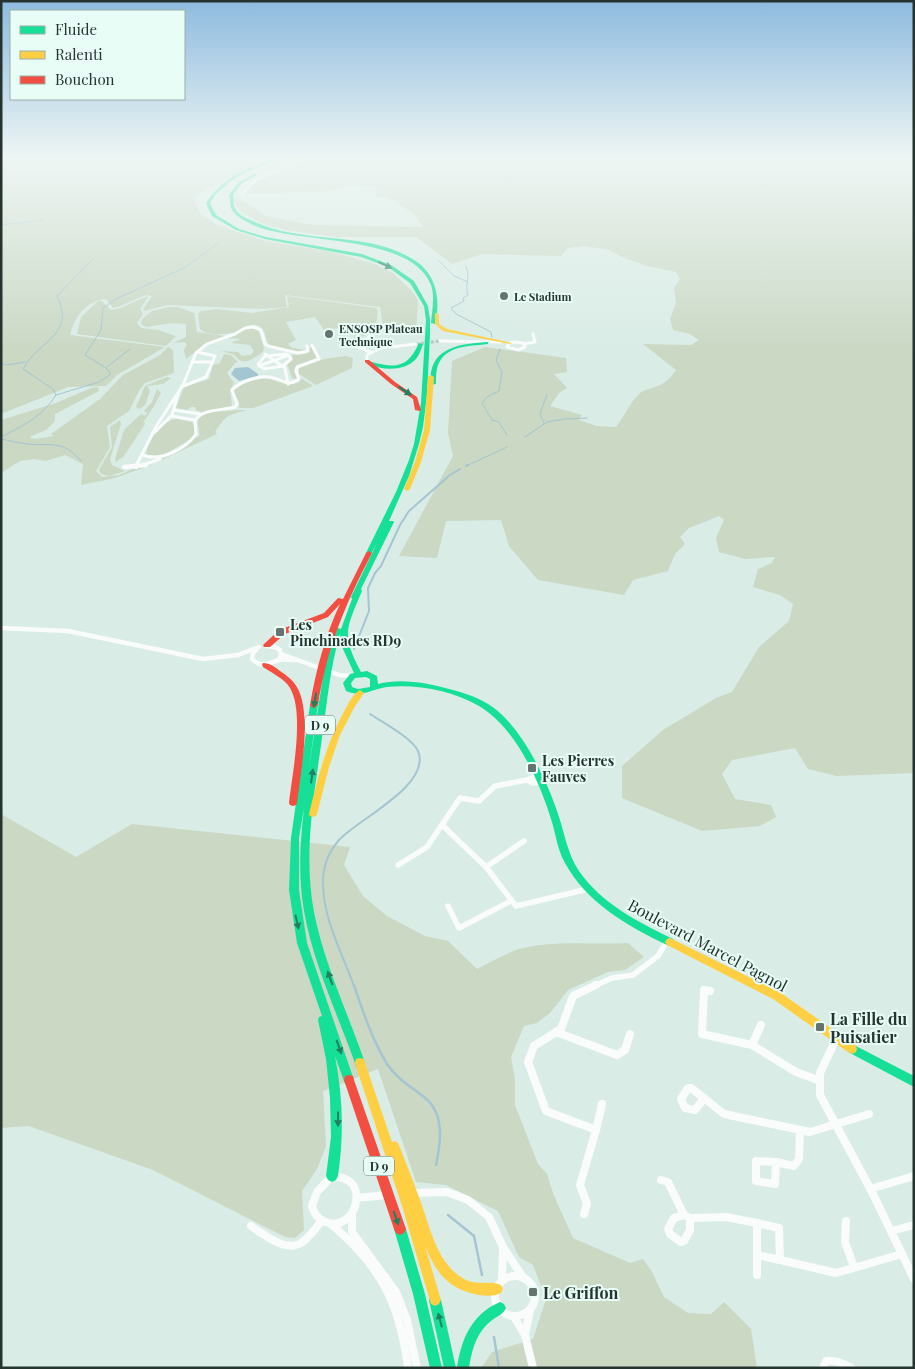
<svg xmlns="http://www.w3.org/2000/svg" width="915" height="1369" font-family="'Playfair Display',serif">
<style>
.green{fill:#cad8c4}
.water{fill:#a4c6d2}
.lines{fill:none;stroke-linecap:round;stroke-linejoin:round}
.stream-far2{stroke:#a4c6d2;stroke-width:1}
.stream-far1{stroke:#a4c6d2;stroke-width:2}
.stream{stroke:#a4c6d2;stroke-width:2.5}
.street-tunnel{stroke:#b5c7c2;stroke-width:3;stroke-dasharray:3 2;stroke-linecap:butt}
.street-far4{stroke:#f9fcfb;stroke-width:2.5}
.street-far3{stroke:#f9fcfb;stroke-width:3}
.street-far2{stroke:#f9fcfb;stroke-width:4.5}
.street-far1{stroke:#f9fcfb;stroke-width:5.5}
.street{stroke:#f9fcfb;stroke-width:8}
.fast{fill:#16e098;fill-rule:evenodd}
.slow{fill:#ffcf43;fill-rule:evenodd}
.jam{fill:#f24e42;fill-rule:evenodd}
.oneway{fill:#1f815f}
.poi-dot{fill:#657470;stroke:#e9fdf7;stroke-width:2}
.labels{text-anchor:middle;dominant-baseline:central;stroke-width:4;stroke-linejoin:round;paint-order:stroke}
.far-poi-label{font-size:11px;font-weight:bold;fill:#263430;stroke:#e9fdf7;text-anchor:start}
.shield{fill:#e9fdf7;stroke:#60706c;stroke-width:1}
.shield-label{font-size:12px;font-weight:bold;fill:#263430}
.poi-label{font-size:14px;font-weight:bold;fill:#263430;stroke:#e9fdf7;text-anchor:start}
.near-street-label{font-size:16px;fill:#263430;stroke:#e9fdf7}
.near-poi-label{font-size:16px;font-weight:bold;fill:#263430;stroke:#e9fdf7;text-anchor:start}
</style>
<rect width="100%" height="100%" fill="#d9ece6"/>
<!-- green -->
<g class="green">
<path d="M 1,159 L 271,159 L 210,187 L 194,198 L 200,214 L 217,225 L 266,241 L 332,252 L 375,264 L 393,273 L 413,292 L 418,300 L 416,333 L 384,333 L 380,307 L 285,295 L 287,307 L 265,309 L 167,305 L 145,311 L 143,309 L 152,296 L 146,295 L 118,307 L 113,308 L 106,299 C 85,301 75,317 70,335 L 165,347 L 117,375 L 106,386 L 68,387 L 1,414 Z"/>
<path d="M 307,159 L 914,159 L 914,773 L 837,776 L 808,769 L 795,748 L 732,760 L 722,774 L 735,799 L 771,805 L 776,817 L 760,826 L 702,831 L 622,798 L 622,766 L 663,730 L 716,698 L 732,692 L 759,647 L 789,621 L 793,604 L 780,595 L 753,587 L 758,569 L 772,563 L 775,557 L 745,559 L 719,552 L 716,538 L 724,520 L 719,516 L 689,528 L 680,537 L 685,544 L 675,554 L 668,571 L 633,580 L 624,595 L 538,580 L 509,546 L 501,520 L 446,521 L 437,558 L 399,556 L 453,456 L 448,433 L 452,361 L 485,347 L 566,358 L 567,372 L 554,374 L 567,388 L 559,393 L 550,406 L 582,415 L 579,420 L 596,426 L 616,427 C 624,417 629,404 638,395 C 647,385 662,392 676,370 L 643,344 L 691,345 L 699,340 L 690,334 L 673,330 L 670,319 L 676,303 L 674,288 L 680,279 L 676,272 L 647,266 L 622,257 L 609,250 L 584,246 L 568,248 L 561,256 L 483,254 L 452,264 L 416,237 L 337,237 L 286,230 L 261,223 L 240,211 L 233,199 L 240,199 L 266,216 L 313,225 L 423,227 L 414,214 L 388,197 L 375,197 L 377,187 L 347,186 L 331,191 L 244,194 L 258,180 Z"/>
<path d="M 287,296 L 377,308 C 380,326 370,330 358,341 L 354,338 L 355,324 L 338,324 L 338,328 L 324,330 L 315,317 L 286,322 L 296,340 L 288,344 L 292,348 L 306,350 L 300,352 L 269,345 C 266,340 266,334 263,330 C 255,317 239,332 231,333 C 222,335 206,335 200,329 L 198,314 L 201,311 L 217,309 L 252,313 L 289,307 Z"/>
<path d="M 146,297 L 148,297 L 140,309 L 143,314 L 137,323 L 141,328 L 158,330 L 176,336 L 166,346 L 77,334 L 81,317 L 98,301 L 102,301 L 111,310 C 123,309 135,300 146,297 Z"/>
<path d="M 169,307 L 178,307 L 194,313 L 197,332 L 225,336 L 205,344 L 186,359 L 184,350 L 187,344 L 184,342 L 173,343 L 186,337 L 186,324 L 172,323 L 146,327 L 141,324 L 142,319 L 152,311 Z"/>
<path d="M 251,327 L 258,329 L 264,348 L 263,352 C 254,358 242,368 235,355 L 221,351 L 238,352 L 242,356 L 251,355 L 254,351 L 250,345 L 231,343 L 241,339 L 227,338 Z"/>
<path d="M 168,347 L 173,350 L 174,373 L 145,383 L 140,389 L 129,411 L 107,426 L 110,447 L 96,471 L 102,477 L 119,475 L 135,468 L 154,464 L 115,478 L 81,485 L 83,464 L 65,455 L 46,461 L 34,459 L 20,461 L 1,473 L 1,420 L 56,403 L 91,388 L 98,387 L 99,391 L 55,414 L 55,421 L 46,430 L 31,436 L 30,438 L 36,439 L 54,436 L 51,434 L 100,399 L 123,375 L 160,355 Z"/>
<path d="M 311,347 L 318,358 L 297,365 L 294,370 L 297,379 L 292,378 L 287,364 L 293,359 L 292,355 L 306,354 Z"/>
<path d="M 224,354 L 231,355 L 238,362 L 235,363 L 227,373 L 234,383 L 230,390 L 232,406 L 201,412 L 196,410 L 195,407 L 191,407 L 187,410 L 176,408 L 184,387 L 209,379 L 213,365 L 220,363 Z"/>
<path d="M 346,356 L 353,358 L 352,368 L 316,385 L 299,374 L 299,368 C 311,360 332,358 346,356 Z"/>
<path d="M 167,377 L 171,378 L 163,384 L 147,386 L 150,391 L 145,405 L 140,409 L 136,407 L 145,386 Z"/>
<path d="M 262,378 C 276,378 283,389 299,382 L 301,378 L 313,386 L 253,408 L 239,408 L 239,402 L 233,391 L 238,385 Z"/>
<path d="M 157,389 L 161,393 C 155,405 151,411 144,421 L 145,424 L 124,456 L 116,462 L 115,459 L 124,430 L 141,414 L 145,416 L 147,413 L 144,411 L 152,402 Z"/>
<path d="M 235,410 L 248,410 C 229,414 225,416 215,432 L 217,434 L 155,463 L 199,436 C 200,431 197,425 198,420 C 200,410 227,412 235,410 Z"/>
<path d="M 176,419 L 192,422 L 195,429 L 194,435 L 189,440 L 162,456 L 146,455 C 147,441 161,421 176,419 Z"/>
<path d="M 120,420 L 121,424 L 110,459 L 112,465 L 125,471 L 109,476 L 101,474 L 99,470 L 112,447 L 110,427 Z"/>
<path d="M 1,814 L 76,857 L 132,824 L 350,847 L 344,865 L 363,896 L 387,916 L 425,936 L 448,941 L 477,969 C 491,962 507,952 523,948 C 557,940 593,945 628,943 L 644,957 L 625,970 L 608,972 L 568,990 L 550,1013 L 537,1023 L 524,1026 L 511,1057 L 515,1080 L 515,1105 L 538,1164 L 547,1174 L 554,1196 L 573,1238 L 630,1263 L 643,1259 L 652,1272 L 664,1297 L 688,1313 L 711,1314 L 724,1302 L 751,1329 L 757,1368 L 481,1368 L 492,1352 L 533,1339 L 546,1299 L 533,1265 L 519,1257 L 498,1211 L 446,1185 L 416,1182 L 378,1069 L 323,1091 L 326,1146 L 317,1169 L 302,1191 L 304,1230 L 295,1238 L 285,1237 L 153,1170 L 29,1126 L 1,1128 Z"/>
</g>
<!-- water -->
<path class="water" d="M 248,367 L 258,374 L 258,376 L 239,381 L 231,374 L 235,368 Z"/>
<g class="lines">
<!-- stream-far2 -->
<g class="stream-far2">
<path d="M 1,225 L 43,220"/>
<path d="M 438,260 L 454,276 L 468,282"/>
<path d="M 466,266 C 471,281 464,283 468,295 L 463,298 L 464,301 L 451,308 L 456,314 L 491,332 L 492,337"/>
<path d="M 500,349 L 496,360 L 502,372 L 499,391 L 487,397 L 482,403 L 492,420 L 499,422 L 507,435"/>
<path d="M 1,363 L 7,365 L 25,362"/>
<path d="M 107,367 L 130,349"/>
<path d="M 56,395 L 99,382 L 111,374 L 106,368 L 85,355 L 101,330 L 103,308 L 116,299 L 186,267 L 217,244"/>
<path d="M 544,423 L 540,414 L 547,394"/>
<path d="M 1,437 C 23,426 43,416 56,395 L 53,389 L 23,369 C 40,339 76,335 57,296 L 93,259"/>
<path d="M 525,437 L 547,422 L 565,419 L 587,418"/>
<path d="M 1,439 C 10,441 19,443 28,444 C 53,446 63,440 81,461"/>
<path d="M 466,466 L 507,447"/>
</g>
<!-- stream-far1 -->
<g class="stream-far1">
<path d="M 466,466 L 468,465"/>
<path d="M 354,649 L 369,611 L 368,588 L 375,573 L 381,566 L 400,525 L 409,511 L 450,475 L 460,469"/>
<path d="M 354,986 C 341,950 318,910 324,870 C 326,859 332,848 339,840 C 358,819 432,785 418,751 C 412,738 382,722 370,714"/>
</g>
<!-- stream -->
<g class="stream">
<path d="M 354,985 C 363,1012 372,1039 387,1064 C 397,1079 410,1086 424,1097 C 445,1113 441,1142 436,1165"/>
<path d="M 448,1215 L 474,1236 L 482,1275"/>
<path d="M 494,1337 L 499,1368"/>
</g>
<!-- street-tunnel -->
<path class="street-tunnel" d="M 416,344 L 440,341"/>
<!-- street-far4 -->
<path class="street-far4" d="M 242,194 L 254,181 L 304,159"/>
<!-- street-far3 -->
<g class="street-far3">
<path d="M 440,341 L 501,342"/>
<path d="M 515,342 L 523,343 L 525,347 L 518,350 L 507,347 L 509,343 Z"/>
<path d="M 524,344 L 535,342 L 533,334"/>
<path d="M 370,352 L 358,347 L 378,328"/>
<path d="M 265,354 L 285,368 L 288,384"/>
<path d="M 266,355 L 258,364 L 264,369 L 283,366 L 291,359 L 288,355"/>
<path d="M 267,356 L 286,354"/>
<path d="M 367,361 L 367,355 L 381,348 L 416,344"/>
<path d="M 192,362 L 212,362"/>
<path d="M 259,366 L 289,355"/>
<path d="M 181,387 L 206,377 L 215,356 L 197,352"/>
<path d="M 174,410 L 200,414"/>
<path d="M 171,416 L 195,420"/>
<path d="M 155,432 L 172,415 L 178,394"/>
<path d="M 143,455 C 160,462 186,449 196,434 L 195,420 C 205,408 221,411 235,407 L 237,404 L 232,390 C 241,381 257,376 269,377 C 281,378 288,388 299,379 L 296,371 L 297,367 L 319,359 L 312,345"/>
<path d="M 136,466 L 157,425 L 183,385 L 196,353 L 207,344 L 235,334 L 245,328 L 253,327 L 261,330 L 265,344 L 268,346 L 298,353 L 308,351 L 307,346"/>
<path d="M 140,466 L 160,459"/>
</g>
<!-- street-far2 -->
<g class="street-far2">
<path d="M 124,467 L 146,465"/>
<path d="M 136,467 L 137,465"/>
<path d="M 1,628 L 68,631 L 203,659 L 238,655 L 259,647"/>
<path d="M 266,646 L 275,647 L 280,650 L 281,656 L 278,660"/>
<path d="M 256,650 L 253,653 L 252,659 C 262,669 269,663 279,660 C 284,659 291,660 296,660"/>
<path d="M 281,654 L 339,675 L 353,676"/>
</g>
<!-- street-far1 -->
<g class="street-far1">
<path d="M 527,780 L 533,783 L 539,782"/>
<path d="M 442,825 L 486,867 L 516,906 L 588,889"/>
<path d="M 398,865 L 427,847 L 460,798 L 479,801 L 495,786 L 527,780 L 536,776"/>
<path d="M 486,867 L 524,841"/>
<path d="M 448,906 L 459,928 L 511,901"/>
<path d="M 594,986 L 612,978 L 633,975 L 658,956 L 667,941"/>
</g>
<!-- street -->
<g class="street">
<path d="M 710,991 L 704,990 L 702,1034 L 752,1045"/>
<path d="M 761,1025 L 752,1045 L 796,1072 L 818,1080"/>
<path d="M 556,1032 L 617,1055 L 625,1050 L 630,1034"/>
<path d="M 836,1039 L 820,1073 L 820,1095 L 872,1192 L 914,1279"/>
<path d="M 688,1088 L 691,1088 L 704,1098 L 695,1110 L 685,1108 L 681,1099 Z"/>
<path d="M 704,1098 L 724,1114 L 810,1132 L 869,1114"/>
<path d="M 596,1130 L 602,1104"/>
<path d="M 756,1161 L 776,1162 L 775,1184 L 756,1181 Z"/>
<path d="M 776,1162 L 794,1166 L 799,1159 L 800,1130"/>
<path d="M 332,1176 C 340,1177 348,1178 353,1185 C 360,1195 356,1213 345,1220 C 332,1229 315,1220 312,1206 L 317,1192 Z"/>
<path d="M 661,1180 L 668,1182 L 684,1215 L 690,1218 L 726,1217 L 757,1223"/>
<path d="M 870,1189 L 914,1176"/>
<path d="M 415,1193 L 447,1192 L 468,1200 L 489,1217 L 503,1247 L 502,1280"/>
<path d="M 357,1198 L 387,1195"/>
<path d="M 352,1214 L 352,1232 L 396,1292 L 407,1320 L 417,1368"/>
<path d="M 584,1214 L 587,1204 L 580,1185 L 596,1130 L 546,1111 L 528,1062 L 534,1046 L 561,1029 L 573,996 L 596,985"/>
<path d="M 684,1215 L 674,1218 L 668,1229 L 670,1234 L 681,1242 L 684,1241 L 690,1230 L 690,1218"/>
<path d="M 846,1221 L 845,1242 L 854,1267"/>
<path d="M 757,1223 L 779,1228 L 780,1260 L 757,1255 Z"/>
<path d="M 331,1224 C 381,1266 400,1304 408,1368"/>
<path d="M 251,1226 C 263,1234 284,1251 299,1244 C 308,1240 315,1228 322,1221"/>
<path d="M 891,1231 L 914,1225"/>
<path d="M 505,1250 L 522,1276"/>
<path d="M 757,1255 L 757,1275"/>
<path d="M 780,1260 L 836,1273 L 902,1254"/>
<circle cx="515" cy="1296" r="20"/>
<path d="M 514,1317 L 525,1335 L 533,1368"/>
<path d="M 525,1334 L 530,1311"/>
<path d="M 823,1368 L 826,1361 C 836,1360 843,1363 851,1368"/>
</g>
<!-- fast -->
<g class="fast">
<path d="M 272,159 L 277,159 L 247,172 L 231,181 L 216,194 L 210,203 L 216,215 L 239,229 L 266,237 L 362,254 L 391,265 L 414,281 L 428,306 L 430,320 L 430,334 L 427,395 L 423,427 L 419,444 L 409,476 L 389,521 L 393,521 L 394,522 L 361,589 L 362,591 C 346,629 341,634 361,672 L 367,671 L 377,676 L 378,684 C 401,678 427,683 449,689 C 465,693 481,698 494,708 C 523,730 547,780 558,814 C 565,834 567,853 579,871 C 602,904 638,922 673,939 L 675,942 L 673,945 L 670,946 L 667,945 C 626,925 587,903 565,863 C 557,849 556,834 551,819 C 539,780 515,727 479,706 C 453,691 417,684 387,687 C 371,689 363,698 346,691 L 343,683 L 350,674 L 354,673 L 343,649 L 340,634 C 330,668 327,703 322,738 C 314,796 303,854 314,912 C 324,964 348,1013 365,1063 L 364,1067 L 360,1068 L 356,1067 L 355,1063 C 337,1013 313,963 304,911 C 298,876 300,842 304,808 L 299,838 L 299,890 L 307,943 L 354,1080 L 353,1084 L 349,1085 L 345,1084 L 335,1056 C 343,1096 344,1136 338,1176 L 336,1180 L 332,1182 L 328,1180 L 326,1176 L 331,1137 L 330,1098 L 326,1059 L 318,1020 L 319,1017 L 322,1016 L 297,943 L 289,890 L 291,838 L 310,705 L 314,702 L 318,705 L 308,774 L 324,670 L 334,630 L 338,628 L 341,629 L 352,599 L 351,597 L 377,543 L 371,554 L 369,555 L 366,553 L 396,492 L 409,460 L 414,444 L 421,403 L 426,320 L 424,306 L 410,283 L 388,267 L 361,257 L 265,239 L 236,230 L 212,216 L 206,203 C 225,176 243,170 272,159 ZM 366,677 L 370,679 L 370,687 L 358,689 L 352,687 L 351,683 L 355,678 Z"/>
<path d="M 256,173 L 257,175 L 241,184 L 233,195 C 234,200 233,206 236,210 C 240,216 248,219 255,222 C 305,245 367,230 414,260 C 417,262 421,264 423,267 C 438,282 440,304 435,324 L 431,323 C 432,312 435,296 431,285 C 410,233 299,245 253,225 C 246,221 236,217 232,210 C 230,206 230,199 229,195 L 239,182 Z"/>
<path d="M 486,342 L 488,342 L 488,344 C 473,346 449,345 440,361 C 436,367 436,376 436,384 L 431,385 C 427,349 457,344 486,342 Z"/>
<path d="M 419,343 L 423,344 C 421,349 420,354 416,359 C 405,371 383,371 369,364 L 372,362 C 397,369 408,367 419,343 Z"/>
<path d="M 852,1044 L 914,1076 L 914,1087 L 848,1052 L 847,1049 L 848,1046 Z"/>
<path d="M 400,1223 L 404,1225 L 406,1229 L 425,1294 L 442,1368 L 430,1368 L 413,1294 L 394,1229 L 396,1225 Z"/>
<path d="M 435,1294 L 439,1296 L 441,1300 L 456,1368 L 444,1368 L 429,1300 L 431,1296 Z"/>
<path d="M 500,1302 L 504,1304 L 506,1308 C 503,1315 497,1316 491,1321 C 476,1333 472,1350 469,1368 L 457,1368 C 461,1339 472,1314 500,1302 Z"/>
</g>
<!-- slow -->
<g class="slow">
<path d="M 287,159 L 291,159 L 270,169 L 267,168 Z"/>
<path d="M 435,313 L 439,314 L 439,324 L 447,329 L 512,343 L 510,344 L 443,331 L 435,324 Z"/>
<path d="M 431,375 L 434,377 L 430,430 L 421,462 L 410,489 L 407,491 L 404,489 L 415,462 L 424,430 L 428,377 Z"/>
<path d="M 360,690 L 364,693 L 354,708 L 340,735 L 329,767 L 317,814 L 316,816 L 313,817 L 310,816 L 309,814 C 318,777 327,741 346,708 C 349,702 354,693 360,690 Z"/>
<path d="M 670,938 L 781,993 L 856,1046 L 857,1049 L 856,1052 L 852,1054 L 848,1052 L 773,999 L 667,945 L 665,942 L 667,939 Z"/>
<path d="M 360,1058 L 364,1059 L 365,1063 L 392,1142 L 394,1141 L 398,1143 C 406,1162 413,1181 420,1200 C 430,1227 437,1264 464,1279 C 477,1286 490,1280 501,1285 L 503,1289 L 501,1293 C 494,1297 482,1296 474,1294 C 446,1287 436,1272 425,1246 L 441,1300 L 439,1304 L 435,1306 L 431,1304 L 402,1206 L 355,1063 L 356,1059 Z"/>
</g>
<!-- jam -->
<g class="jam">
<path d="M 365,360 L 369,360 L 395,382 L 417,397 L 421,410 L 420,411 L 415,410 L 413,399 L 391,384 L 365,362 Z"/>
<path d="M 369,551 L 372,553 C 345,605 327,647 318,705 L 314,708 L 311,707 L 310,705 C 316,670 325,636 340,604 L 328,617 L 285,634 L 270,647 L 264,647 L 263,645 L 279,630 L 324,613 L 338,598 L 343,599 L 366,553 Z"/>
<path d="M 263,663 C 270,663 275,667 280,671 C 288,676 295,682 299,691 C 311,720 301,771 297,803 L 296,805 L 293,806 L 290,805 L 289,803 C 292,775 305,713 290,688 C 285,679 272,673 263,667 L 262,665 Z"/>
<path d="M 349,1075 L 353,1076 L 354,1080 L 406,1229 L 404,1233 L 400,1235 L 396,1233 L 394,1229 L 344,1080 L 345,1076 Z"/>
</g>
</g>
<!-- one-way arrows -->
<defs><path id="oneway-solid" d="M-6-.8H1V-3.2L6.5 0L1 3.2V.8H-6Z" transform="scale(1.25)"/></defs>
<g class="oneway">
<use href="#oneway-solid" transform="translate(385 265) rotate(25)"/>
<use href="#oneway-solid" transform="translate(405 391) rotate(33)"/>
<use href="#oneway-solid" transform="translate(315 700) rotate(99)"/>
<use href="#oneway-solid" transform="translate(312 776) rotate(-82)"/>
<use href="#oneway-solid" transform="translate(297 922) rotate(77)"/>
<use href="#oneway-solid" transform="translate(330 978) rotate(-110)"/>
<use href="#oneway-solid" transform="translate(339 1047) rotate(70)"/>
<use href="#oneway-solid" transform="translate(338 1119) rotate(90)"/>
<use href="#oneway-solid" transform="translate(396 1218) rotate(71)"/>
<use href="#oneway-solid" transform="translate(440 1320) rotate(-105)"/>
</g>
<!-- sky -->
<linearGradient id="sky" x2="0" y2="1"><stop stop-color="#8dbbdf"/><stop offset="0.45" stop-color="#eef6f4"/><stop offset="1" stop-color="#eef6f4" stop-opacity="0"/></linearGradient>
<rect width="915" height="350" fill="url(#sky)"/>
<!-- markers -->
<g class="poi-dot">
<circle cx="504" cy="296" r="5"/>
<circle cx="329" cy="334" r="5"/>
<rect x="275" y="627" width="10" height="10" rx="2.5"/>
<rect x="527" y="763" width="10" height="10" rx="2.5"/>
<rect x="815" y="1022" width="10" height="10" rx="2.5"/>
<rect x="528" y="1287" width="10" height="10" rx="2.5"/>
</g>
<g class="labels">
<!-- far-poi labels -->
<g class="far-poi-label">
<text x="514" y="296">Le Stadium</text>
<text x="339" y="328">ENSOSP Plateau<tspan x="339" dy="13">Technique</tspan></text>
</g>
<!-- shield labels -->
<g class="shield">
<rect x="305" y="715.5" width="30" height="19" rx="4"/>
<rect x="364" y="1156.5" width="30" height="19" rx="4"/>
</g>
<g class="shield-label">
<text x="320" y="725">D 9</text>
<text x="379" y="1166">D 9</text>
</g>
<!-- poi labels -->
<g class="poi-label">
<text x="290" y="624">Les<tspan x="290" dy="16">Pinchinades RD9</tspan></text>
<text x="542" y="760">Les Pierres<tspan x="542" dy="16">Fauves</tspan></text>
</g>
<!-- near-street labels -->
<g class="near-street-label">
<text transform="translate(708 945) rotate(28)">Boulevard Marcel Pagnol</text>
</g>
<!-- near-poi labels -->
<g class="near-poi-label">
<text x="830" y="1018">La Fille du<tspan x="830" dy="18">Puisatier</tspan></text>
<text x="543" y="1292">Le Griffon</text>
</g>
</g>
<!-- border -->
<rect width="915" height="1369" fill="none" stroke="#263430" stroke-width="5"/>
<!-- legend -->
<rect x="10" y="10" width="175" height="90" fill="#e9fdf7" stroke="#9bada7"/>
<rect x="20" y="26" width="25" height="8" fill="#16e098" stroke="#9bada7"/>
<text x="55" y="35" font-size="15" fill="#263430">Fluide</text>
<rect x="20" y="51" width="25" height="8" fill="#ffcf43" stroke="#9bada7"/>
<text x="55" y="60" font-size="15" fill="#263430">Ralenti</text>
<rect x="20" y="76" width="25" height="8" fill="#f24e42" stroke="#9bada7"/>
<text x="55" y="85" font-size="15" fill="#263430">Bouchon</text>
</svg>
